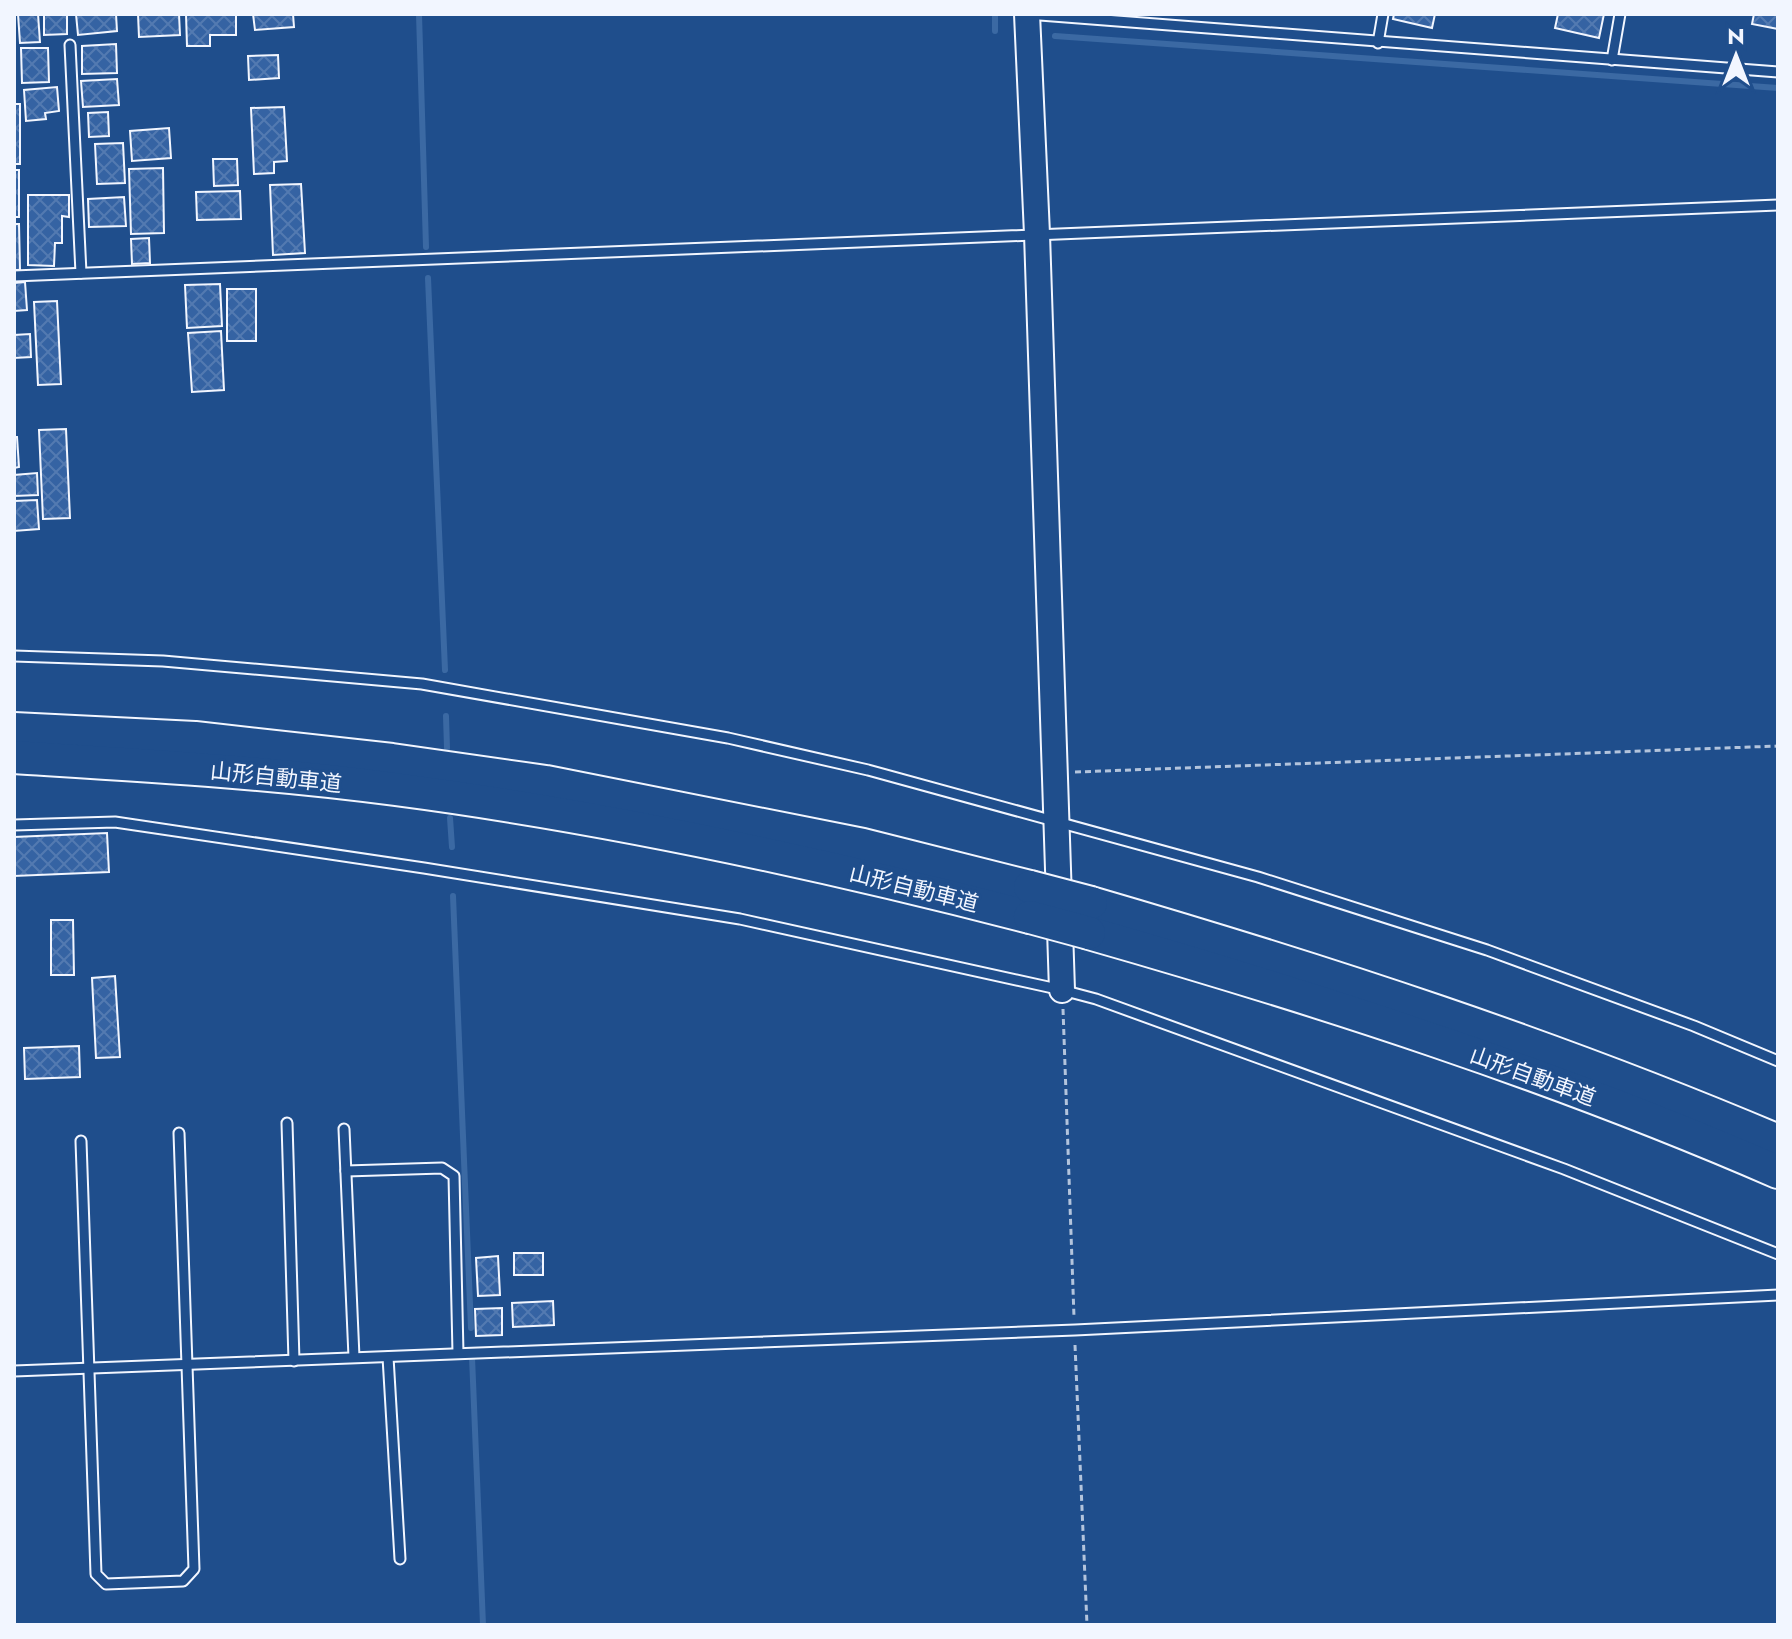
<svg xmlns="http://www.w3.org/2000/svg" width="1792" height="1639" font-family="Jost,'Noto Sans JP',sans-serif">
<style>
.lines{fill:none;stroke-linecap:round;stroke-linejoin:round}
.stream{stroke:#3b69a3;stroke-width:6}
.building{fill:url(#building-cross-hatch);stroke:#f2f6ff;stroke-width:2}
.lane-casing{stroke:#f2f6ff;stroke-width:13}
.secondary-casing{stroke:#f2f6ff;stroke-width:28}
.highway-casing{stroke:#f2f6ff;stroke-width:36}
.path{stroke:#b3c4dc;stroke-width:3;stroke-dasharray:6 4;stroke-linecap:butt}
.lane{stroke:#1f4e8c;stroke-width:9}
.secondary{stroke:#1f4e8c;stroke-width:24}
.highway{stroke:#1f4e8c;stroke-width:32}
.highway-bridge-casing{stroke:#f2f6ff;stroke-width:36;stroke-linecap:butt}
.highway-bridge{stroke:#1f4e8c;stroke-width:32}
.labels{text-anchor:middle;dominant-baseline:central;stroke-width:6;stroke-linejoin:round;paint-order:stroke}
.street-label{font-size:22px;fill:#f2f6ff;stroke:#1f4e8c}
</style>
<defs>
<pattern id="building-cross-hatch" width="8" height="8" patternUnits="userSpaceOnUse" patternTransform="scale(2)"><rect width="8" height="8" fill="#3563a3"/><path d="M0 0l8 8M0 8l8-8" fill="none" stroke="#537ab1"/></pattern>
</defs>
<rect width="100%" height="100%" fill="#1f4e8c"/>
<g class="lines">
<!-- stream -->
<g class="stream">
<path d="M 419,14 L 426,247"/>
<path d="M 995,14 L 995,31"/>
<path d="M 1055,36 L 1778,88"/>
<path d="M 428,278 L 445,670"/>
<path d="M 446,716 L 447,748"/>
<path d="M 450,818 L 452,847"/>
<path d="M 453,896 L 471,1328"/>
<path d="M 472,1357 L 483,1625"/>
</g>
</g>
<!-- building -->
<g class="building">
<path d="M 18,14 L 38,14 L 40,42 L 20,43 Z"/>
<path d="M 44,14 L 67,14 L 67,34 L 44,35 Z"/>
<path d="M 76,14 L 116,14 L 117,31 L 78,35 Z"/>
<path d="M 138,14 L 179,14 L 180,35 L 139,37 Z"/>
<path d="M 186,14 L 236,14 L 236,35 L 210,35 L 210,46 L 187,46 Z"/>
<path d="M 253,14 L 293,14 L 294,27 L 255,30 Z"/>
<path d="M 1394,14 L 1435,14 L 1432,28 L 1393,19 Z"/>
<path d="M 1558,14 L 1604,14 L 1599,38 L 1555,28 Z"/>
<path d="M 1754,14 L 1778,14 L 1778,29 L 1752,24 Z"/>
<path d="M 116,44 L 117,73 L 82,74 L 82,46 Z"/>
<path d="M 21,48 L 48,48 L 49,82 L 22,83 Z"/>
<path d="M 278,55 L 279,78 L 249,80 L 248,56 Z"/>
<path d="M 117,79 L 119,105 L 83,107 L 81,81 Z"/>
<path d="M 57,87 L 59,111 L 45,113 L 46,119 L 26,121 L 24,90 Z"/>
<rect x="14" y="104" width="6" height="60"/>
<path d="M 284,107 L 287,161 L 274,162 L 274,173 L 254,174 L 251,108 Z"/>
<path d="M 108,112 L 109,136 L 89,137 L 88,113 Z"/>
<path d="M 169,128 L 171,158 L 132,161 L 130,131 Z"/>
<path d="M 123,143 L 125,183 L 97,184 L 95,144 Z"/>
<path d="M 213,159 L 237,159 L 238,185 L 214,186 Z"/>
<path d="M 163,168 L 164,233 L 131,234 L 129,169 Z"/>
<rect x="14" y="170" width="5" height="47"/>
<path d="M 301,184 L 305,253 L 273,255 L 270,185 Z"/>
<path d="M 240,191 L 241,219 L 197,220 L 196,192 Z"/>
<path d="M 28,195 L 69,195 L 69,217 L 62,216 L 62,243 L 55,243 L 54,266 L 28,265 Z"/>
<path d="M 124,197 L 126,226 L 89,227 L 88,199 Z"/>
<path d="M 14,224 L 19,224 L 20,270 L 14,270 Z"/>
<path d="M 149,238 L 150,263 L 132,264 L 131,239 Z"/>
<path d="M 25,282 L 27,310 L 14,311 L 14,283 Z"/>
<path d="M 220,284 L 222,326 L 187,328 L 185,285 Z"/>
<rect x="227" y="289" width="29" height="52"/>
<path d="M 57,301 L 61,384 L 38,385 L 34,302 Z"/>
<path d="M 221,331 L 224,390 L 192,392 L 188,333 Z"/>
<path d="M 30,334 L 31,357 L 14,358 L 14,335 Z"/>
<path d="M 66,429 L 70,518 L 43,519 L 39,430 Z"/>
<path d="M 14,437 L 17,437 L 19,467 L 14,468 Z"/>
<path d="M 37,473 L 38,495 L 14,496 L 14,475 Z"/>
<path d="M 37,500 L 39,529 L 14,531 L 14,501 Z"/>
<path d="M 107,833 L 109,872 L 14,876 L 14,837 Z"/>
<path d="M 51,920 L 73,920 L 74,975 L 51,975 Z"/>
<path d="M 115,976 L 120,1057 L 96,1058 L 92,978 Z"/>
<path d="M 79,1046 L 80,1077 L 25,1079 L 24,1048 Z"/>
<rect x="514" y="1253" width="29" height="22"/>
<path d="M 498,1256 L 500,1295 L 478,1296 L 476,1258 Z"/>
<path d="M 553,1301 L 554,1325 L 513,1327 L 512,1303 Z"/>
<path d="M 502,1308 L 502,1335 L 476,1336 L 475,1309 Z"/>
</g>
<g class="lines">
<!-- lane casing -->
<g class="lane-casing">
<g id="lane">
<path d="M 1027,14 L 1778,72"/>
<path d="M 1378,43 L 1383,14"/>
<path d="M 70,45 L 81,273"/>
<path d="M 1612,60 L 1620,14"/>
<path d="M 14,276 L 1778,205"/>
<path d="M 14,656 L 163,661 L 422,684 L 728,738 L 868,770 L 1258,877 L 1487,950 L 1694,1026 L 1778,1061"/>
<path d="M 14,825 L 115,822 L 424,868 L 740,919 L 1062,990 L 1096,999 L 1564,1169 L 1778,1254"/>
<path d="M 287,1123 L 294,1361"/>
<path d="M 344,1129 L 354,1357"/>
<path d="M 81,1141 L 96,1574 L 106,1584 L 183,1581 L 194,1569 L 179,1133"/>
<path d="M 346,1171 L 442,1168 L 454,1176 L 458,1353"/>
<path d="M 388,1357 L 400,1559"/>
<path d="M 14,1371 L 1075,1330 L 1778,1295"/>
</g>
</g>
<!-- secondary casing -->
<g class="secondary-casing">
<path id="secondary" d="M 1027,14 L 1037,234 L 1062,990"/>
</g>
<!-- highway casing -->
<g class="highway-casing">
<g id="highway">
<path d="M 14,729 L 195,738 L 392,760 L 546,782 L 863,845 L 1030,887"/>
<path d="M 14,757 C 141,765 268,772 395,789 C 609,817 821,863 1030,917"/>
<path d="M 1091,903 C 1324,971 1554,1046 1778,1141"/>
<path d="M 1089,933 C 1323,1000 1555,1075 1778,1172"/>
</g>
</g>
<!-- path -->
<g class="path">
<path d="M 1075,772 L 1778,746"/>
<path d="M 1063,1009 L 1074,1317"/>
<path d="M 1075,1345 L 1087,1625"/>
</g>
<!-- lane -->
<use href="#lane" class="lane"/>
<!-- secondary -->
<use href="#secondary" class="secondary"/>
<!-- highway -->
<use href="#highway" class="highway"/>
<!-- highway-bridge casing -->
<g class="highway-bridge-casing">
<g id="highway-bridge">
<path d="M 1030,887 L 1091,903"/>
<path d="M 1030,917 L 1089,933"/>
</g>
</g>
<!-- highway-bridge -->
<use href="#highway-bridge" class="highway-bridge"/>
</g>
<g class="labels">
<!-- street labels -->
<g class="street-label">
<text transform="translate(276 777) rotate(6)">山形自動車道</text>
<text transform="translate(914 888) rotate(14)">山形自動車道</text>
<text transform="translate(1533 1076) rotate(20)">山形自動車道</text>
</g>
</g>
<!-- border -->
<rect width="1792" height="1639" fill="none" stroke="#f2f6ff" stroke-width="32"/>
<!-- north arrow -->
<g transform="translate(1736 56)" stroke="#1f4e8c" stroke-width="6" paint-order="stroke">
<path d="M0-6L14 30L0 20L-14 30Z" fill="#f2f6ff"/>
<text y="-12" font-size="22" font-weight="bold" text-anchor="middle" fill="#f2f6ff">N</text>
</g>
</svg>
